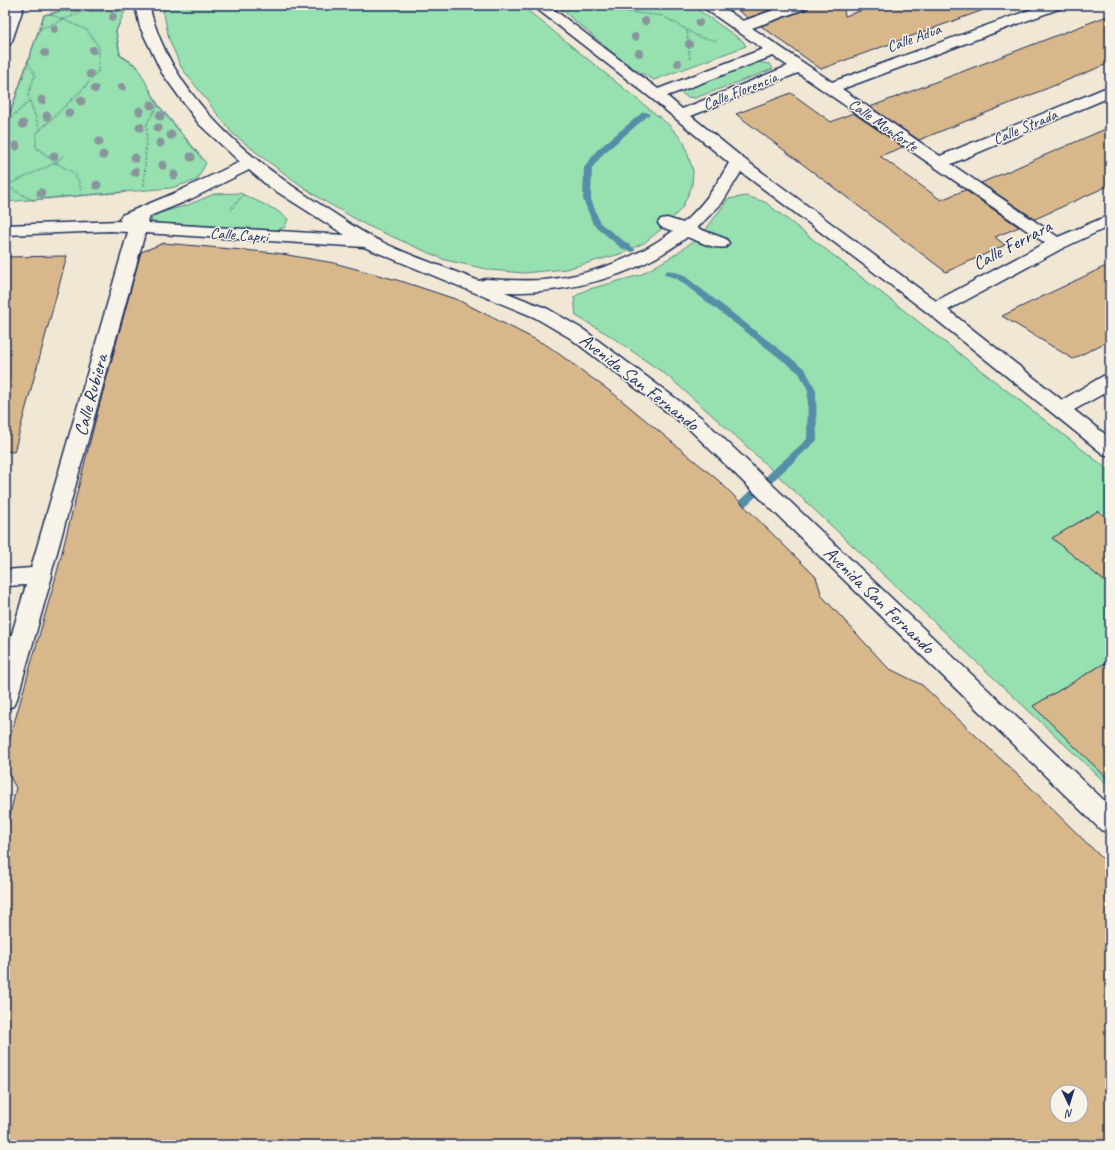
<svg xmlns="http://www.w3.org/2000/svg" width="1115" height="1150" font-family="Caveat,sans-serif">
<style>
.green{fill:#97e0b0;stroke:#598887}
.lines{fill:none;stroke-linecap:round;stroke-linejoin:round}
.stream{fill:#568ea8;fill-rule:evenodd}
.building{fill:#d8b88b;stroke:#1b2f5e;fill-rule:evenodd}
.minor-casing{stroke:#1b2f5e;stroke-width:3}
.path{stroke:#1b2f5e;stroke-width:2;stroke-dasharray:0.5 2;stroke-linecap:butt}
.minor{fill:#f7f3e8;fill-rule:evenodd}
.tree{fill:#89959c}
.labels{text-anchor:middle;dominant-baseline:central;stroke-width:3;stroke-linejoin:round;paint-order:stroke}
.far-street-label{font-size:16px;fill:#1b2f5e;stroke:#f7f3e8}
.street-label{font-size:19px;fill:#1b2f5e;stroke:#f7f3e8}
</style>
<rect width="100%" height="100%" fill="#f1e7d5"/>
<filter id="ink" filterUnits="userSpaceOnUse"><feTurbulence type="fractalNoise" baseFrequency=".025" numOctaves="2"/><feDisplacementMap in="SourceGraphic" scale="8" xChannelSelector="R" yChannelSelector="G"/><feConvolveMatrix kernelMatrix="1 2 1 2 8 2 1 2 1" color-interpolation-filters="sRGB"/></filter>
<g filter="url(#ink)">
<!-- green -->
<g class="green">
<path d="M 162,5 L 521,5 L 669,125 L 684,142 L 693,171 L 692,186 L 682,208 L 664,227 L 644,243 L 620,254 L 566,269 L 523,273 L 491,270 L 445,260 L 366,225 L 319,198 L 270,163 L 232,133 L 181,67 L 169,39 Z"/>
<path d="M 556,5 L 691,5 L 743,41 L 746,46 L 654,80 L 625,63 Z"/>
<path d="M 61,11 L 125,11 L 116,31 L 120,55 L 137,66 L 158,105 L 206,163 L 197,180 L 171,188 L 5,202 L 5,127 L 44,15 Z"/>
<path d="M 756,62 L 770,64 L 773,69 L 695,98 L 687,97 L 680,92 L 685,87 Z"/>
<path d="M 240,193 L 276,210 L 288,219 L 285,227 L 272,232 L 211,226 L 151,225 L 152,215 L 188,205 L 214,194 Z"/>
<path d="M 746,196 L 765,202 L 1110,471 L 1110,787 L 741,441 L 669,377 L 609,335 L 576,316 L 574,297 L 586,290 L 640,275 L 673,256 L 702,235 L 728,199 Z"/>
</g>
<g class="lines">
<!-- stream -->
<g class="stream">
<path d="M 643,112 L 646,112 L 650,114 L 603,154 L 592,168 L 591,199 L 600,223 L 636,250 L 632,252 L 621,248 L 593,224 L 583,199 L 584,168 L 597,150 Z"/>
<path d="M 668,270 L 682,274 L 805,369 L 816,390 L 817,440 L 815,442 L 735,516 L 732,517 L 727,513 L 729,510 L 807,439 L 808,390 L 799,373 L 676,278 L 665,275 L 664,273 Z"/>
</g>
</g>
<!-- building -->
<g class="building">
<path d="M 731,5 L 784,5 L 748,18 Z"/>
<path d="M 810,5 L 843,5 L 845,16 L 878,5 L 988,5 L 989,8 L 821,69 L 761,26 L 808,9 Z"/>
<path d="M 1110,15 L 1110,63 L 919,140 L 870,107 Z"/>
<path d="M 791,93 L 831,122 L 853,113 L 903,147 L 880,156 L 941,200 L 965,190 L 1019,227 L 995,237 L 1005,245 L 946,272 L 736,114 Z"/>
<path d="M 1110,127 L 1110,185 L 1035,219 L 981,183 Z"/>
<path d="M 164,243 L 276,253 L 334,263 L 404,282 L 458,300 L 548,346 L 614,394 L 719,481 L 816,577 L 822,596 L 888,668 L 922,685 L 1023,780 L 1110,866 L 1110,1145 L 5,1145 L 5,837 L 16,788 L 5,767 L 5,755 L 55,580 L 96,418 L 141,252 ZM 1057,1092 L 1081,1092 L 1081,1116 L 1057,1116 Z"/>
<path d="M 67,256 L 14,452 L 5,451 L 5,257 Z"/>
<path d="M 1110,264 L 1110,340 L 1073,359 L 1002,316 Z"/>
<path d="M 1098,511 L 1110,521 L 1110,586 L 1052,538 Z"/>
<path d="M 1110,660 L 1110,781 L 1033,706 Z"/>
</g>
<g class="lines">
<!-- minor casing -->
<g class="minor-casing">
<g id="minor">
<path d="M 10,5 L 24,5 L 12,41 L 10,44 L 5,45 L 5,19 Z"/>
<path d="M 135,5 L 149,5 C 171,99 254,164 332,212 C 346,221 361,232 376,239 C 409,256 445,267 479,281 L 486,279 C 505,280 525,281 544,280 C 589,276 637,258 673,231 L 661,227 L 658,223 L 661,219 L 667,218 L 683,223 C 705,203 714,189 729,163 L 651,98 L 532,5 L 548,5 L 658,89 L 763,49 L 704,8 L 702,5 L 719,5 L 743,21 L 788,5 L 809,5 L 807,8 L 752,28 L 832,82 L 1043,5 L 1063,5 L 1061,8 L 842,89 L 940,156 L 1110,86 L 1110,97 L 951,164 L 1058,237 L 1110,215 L 1110,226 L 1063,248 L 948,310 L 1062,400 L 1103,376 L 1110,374 L 1110,390 L 1074,410 L 1110,438 L 1110,456 L 1103,454 L 928,313 L 741,172 L 722,203 L 697,228 L 726,239 L 729,243 L 726,247 C 714,250 699,241 687,237 C 638,276 567,294 505,292 L 548,309 L 584,330 L 702,418 L 1110,806 L 1110,833 L 1101,830 L 688,428 L 570,338 L 534,317 L 364,247 L 145,233 L 51,574 L 52,576 L 17,699 L 13,706 L 5,709 L 5,658 L 26,585 L 5,586 L 5,570 L 31,568 L 128,232 L 110,231 L 5,235 L 5,225 L 121,221 L 119,219 L 122,215 L 177,192 L 240,162 L 199,124 L 162,73 L 140,27 ZM 773,56 L 788,66 L 682,109 L 667,96 ZM 798,73 L 1045,243 L 936,301 L 744,159 L 691,116 ZM 249,170 L 268,186 L 345,235 L 148,223 L 150,216 L 189,200 Z"/>
</g>
</g>
<!-- path -->
<g class="path">
<path d="M 598,5 L 605,9 L 663,16 L 699,37 L 718,41"/>
<path d="M 50,14 L 87,30 L 99,47 L 98,71 L 85,87 L 36,134 L 36,147 L 53,161 L 75,174 L 79,182 L 82,196"/>
<path d="M 120,22 L 116,31 L 120,55 L 139,68"/>
<path d="M 40,29 L 82,12"/>
<path d="M 687,31 L 690,59"/>
<path d="M 28,62 L 35,75 L 28,95 L 40,130"/>
<path d="M 150,90 L 158,105 L 180,131"/>
<path d="M 8,120 L 30,101"/>
<path d="M 5,127 L 44,15 L 61,11 L 119,11"/>
<path d="M 185,138 L 203,159"/>
<path d="M 5,183 L 10,188 L 32,200 L 125,192"/>
<path d="M 5,186 L 55,163 L 63,156"/>
<path d="M 144,186 L 147,123 L 158,105"/>
<path d="M 231,209 L 243,195"/>
</g>
<!-- minor -->
<use href="#minor" class="minor"/>
</g>
<!-- trees -->
<g class="tree">
<circle cx="113" cy="17" r="4"/>
<circle cx="645" cy="21" r="4"/>
<circle cx="699" cy="23" r="4"/>
<circle cx="54" cy="29" r="4"/>
<circle cx="635" cy="37" r="4"/>
<circle cx="689" cy="44" r="4"/>
<circle cx="93" cy="50" r="4"/>
<circle cx="45" cy="53" r="4"/>
<circle cx="639" cy="53" r="4"/>
<circle cx="678" cy="63" r="4"/>
<circle cx="90" cy="74" r="4"/>
<circle cx="122" cy="87" r="4"/>
<circle cx="95" cy="89" r="4"/>
<circle cx="42" cy="100" r="4.5"/>
<circle cx="81" cy="101" r="4.5"/>
<circle cx="151" cy="105" r="4.5"/>
<circle cx="140" cy="111" r="4.5"/>
<circle cx="69" cy="113" r="4.5"/>
<circle cx="47" cy="116" r="4.5"/>
<circle cx="160" cy="116" r="4.5"/>
<circle cx="23" cy="124" r="4.5"/>
<circle cx="140" cy="127" r="4.5"/>
<circle cx="158" cy="128" r="4.5"/>
<circle cx="171" cy="135" r="4.5"/>
<circle cx="99" cy="142" r="4.5"/>
<circle cx="160" cy="143" r="4.5"/>
<circle cx="16" cy="146" r="4.5"/>
<circle cx="103" cy="155" r="4.5"/>
<circle cx="54" cy="156" r="4.5"/>
<circle cx="191" cy="157" r="4.5"/>
<circle cx="135" cy="158" r="4.5"/>
<circle cx="163" cy="165" r="4.5"/>
<circle cx="135" cy="172" r="4.5"/>
<circle cx="174" cy="175" r="4.5"/>
<circle cx="97" cy="185" r="4.5"/>
<circle cx="41" cy="193" r="4.5"/>
</g>
</g>
<g class="labels">
<!-- far-street labels -->
<g class="far-street-label">
<text transform="translate(914 38) rotate(-20)">Calle Adua</text>
<text transform="translate(740 91) rotate(-22)">Calle Florencia</text>
<text transform="translate(883 125) rotate(35)">Calle Monforte</text>
<text transform="translate(1025 127) rotate(-23)">Calle Strada</text>
<text transform="translate(239 235) rotate(4)">Calle Capri</text>
</g>
<!-- street labels -->
<g class="street-label">
<text transform="translate(1012 245) rotate(-28)">Calle Ferrara</text>
<text transform="translate(639 382) rotate(38)">Avenida San Fernando</text>
<text transform="translate(91 395) rotate(-75)">Calle Rubiera</text>
<text transform="translate(879 600) rotate(44)">Avenida San Fernando</text>
</g>
</g>
<!-- margin -->
<rect width="1115" height="1150" fill="none" stroke="#f7f3e8" stroke-width="20"/>
<rect x="10" y="10" width="1095" height="1130" fill="none" stroke="#1b2f5e" stroke-width="1.5" filter="url(#ink)"/>
<!-- north arrow -->
<g transform="translate(1069 1104) rotate(176)"><circle r="19" fill="#f7f3e8" stroke="#9fa5b1"/>
<path d="M0-3L7 15L0 10L-7 15Z" fill="#1b2f5e"/>
<text y="-6" font-size="11" font-weight="bold" text-anchor="middle" fill="#1b2f5e">N</text>
</g>
</svg>
